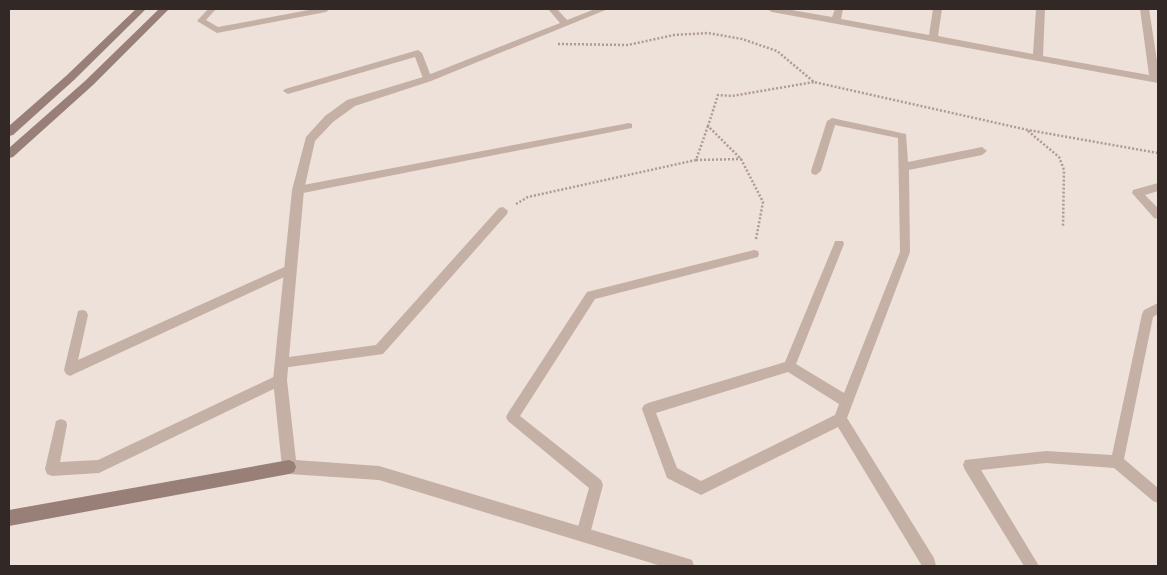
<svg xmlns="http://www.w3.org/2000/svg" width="1167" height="575" font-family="Rubik,sans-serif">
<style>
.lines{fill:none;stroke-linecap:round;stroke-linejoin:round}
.path{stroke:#b09a91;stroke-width:2.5;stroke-dasharray:2 2;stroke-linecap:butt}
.lane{fill:#c5b0a6;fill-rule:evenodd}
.street{fill:#c5b0a6;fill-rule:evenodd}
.secondary{fill:#987f78;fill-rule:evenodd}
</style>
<rect width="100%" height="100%" fill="#eee1d9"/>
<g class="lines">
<!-- path -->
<g class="path">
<path d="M 558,44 L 628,45 L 674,35 L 708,33 L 742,39 L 777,51 L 814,82 L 1028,130 L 1158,153"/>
<path d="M 1028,131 L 1059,157 L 1064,170 L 1063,226"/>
<path d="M 696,160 L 741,159"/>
<path d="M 516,204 L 528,197 L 696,160 L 708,126"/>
<path d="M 756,239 L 763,202 L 741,159 L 708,126 L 718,95 L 732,96 L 814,82"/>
</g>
<!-- lane -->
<g class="lane">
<path d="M 208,9 L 216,9 L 206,20 L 218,27 L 314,9 L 330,9 L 326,12 L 217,33 L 197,21 Z"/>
<path d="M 418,50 L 422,53 L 432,79 L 430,81 L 424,81 L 415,57 L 288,94 L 283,91 L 285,89 Z"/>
<path d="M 832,118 L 906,134 L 908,162 L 982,147 L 987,151 L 982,155 L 909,170 L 910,252 L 847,418 L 934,558 L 936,566 L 922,566 L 838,427 L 701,495 L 667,478 L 642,409 L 644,405 L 648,403 L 785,362 L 834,244 L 835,241 L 843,241 L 844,244 L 796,364 L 844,393 L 900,252 L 898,138 L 835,125 L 821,171 L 816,175 L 812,174 L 811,171 L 827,121 ZM 788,372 L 839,404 L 835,415 L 701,481 L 677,468 L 656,413 Z"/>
<path d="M 629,123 L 632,124 L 632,128 L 298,194 L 293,190 L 298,186 Z"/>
<path d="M 1158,183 L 1158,191 L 1145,195 L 1158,208 L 1158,219 L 1154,218 L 1132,193 L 1133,190 Z"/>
<path d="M 503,207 L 508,211 L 507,214 L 383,354 L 282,368 L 278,367 L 276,363 L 278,359 L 282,358 L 376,345 L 499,208 Z"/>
<path d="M 754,250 L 758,251 L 759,254 L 758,257 L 595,299 L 520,416 L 601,480 L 603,485 L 590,534 L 588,539 L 583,541 L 578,539 L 576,534 L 589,488 L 508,421 L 506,417 L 508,413 L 587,292 Z"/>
<path d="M 291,264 L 295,266 L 297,269 L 295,272 L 74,374 L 70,376 L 66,374 L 64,370 L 78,311 L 82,310 L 86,311 L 88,315 L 78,360 Z"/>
<path d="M 1158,303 L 1158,314 L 1153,317 L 1124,459 L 1158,488 L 1158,503 L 1153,501 L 1114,468 L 1046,463 L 981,470 L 1039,566 L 1024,566 L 965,470 L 963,465 L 965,460 L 1046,451 L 1112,455 L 1142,314 L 1144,310 Z"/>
<path d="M 280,374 L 284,376 L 286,380 L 284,384 L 99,473 L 52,476 L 47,474 L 45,469 L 56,421 L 61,419 L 66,421 L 67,425 L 60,462 L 98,460 Z"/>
</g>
<!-- street -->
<g class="street">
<path d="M 548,9 L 557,9 L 567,20 L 595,9 L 608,9 L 431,81 L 355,106 L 333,122 L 315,141 L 304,190 L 287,380 L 296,460 L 379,466 L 686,558 L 692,560 L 694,566 L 661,566 L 379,480 L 289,474 L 284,472 L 282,467 L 273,380 L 292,190 L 306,137 L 325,116 L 347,100 L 423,77 L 560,23 Z"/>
<path d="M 767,9 L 786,9 L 832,17 L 835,9 L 843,9 L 841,19 L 929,35 L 933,9 L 942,9 L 938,36 L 1033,54 L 1036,9 L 1045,9 L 1043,56 L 1149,75 L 1140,9 L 1149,9 L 1158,67 L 1158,83 L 772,12 Z"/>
</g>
<!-- secondary -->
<g class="secondary">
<path d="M 136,9 L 146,9 L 74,80 L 13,135 L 9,136 L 9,126 L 66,76 Z"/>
<path d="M 159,9 L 169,9 L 93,85 L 13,157 L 9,158 L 9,148 L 85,81 Z"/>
<path d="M 289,460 L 294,462 L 296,467 L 294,472 L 289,474 L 9,526 L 9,510 Z"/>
</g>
</g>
<!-- border -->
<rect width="1167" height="575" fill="none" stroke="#322826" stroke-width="20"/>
</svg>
